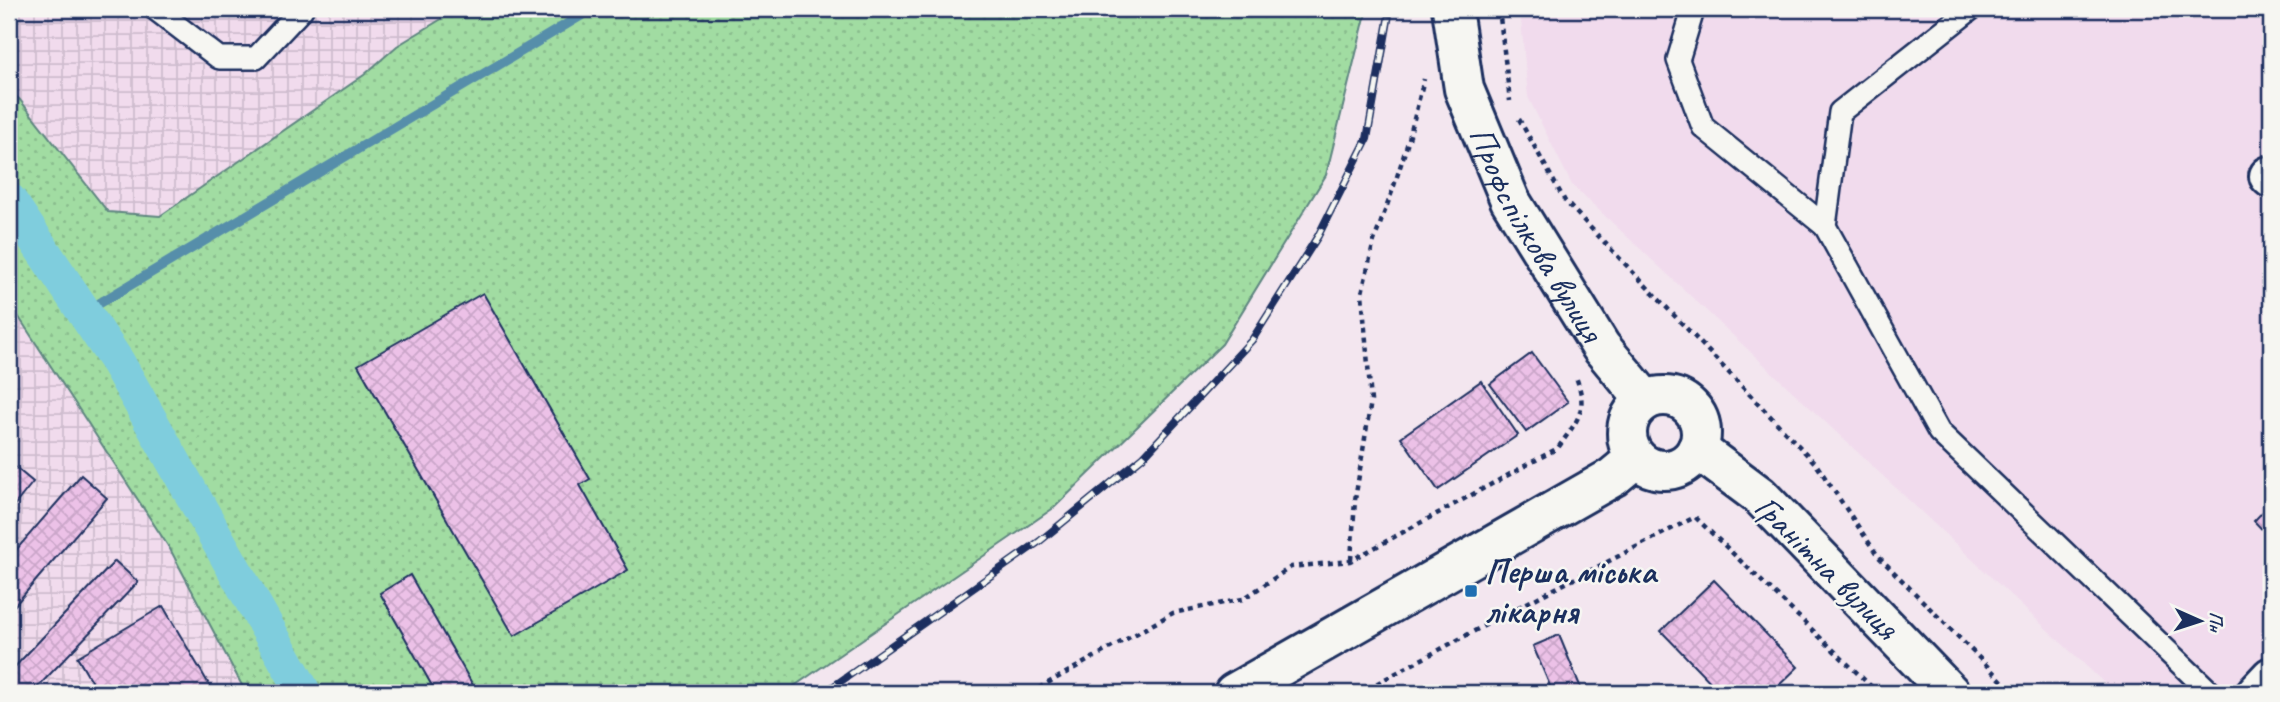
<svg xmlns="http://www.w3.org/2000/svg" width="2280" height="702" font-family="Caveat,sans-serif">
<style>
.built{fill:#f1dbed}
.industrial{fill:url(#industrial-grid)}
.grass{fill:url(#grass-dots);stroke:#5e8680;stroke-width:2}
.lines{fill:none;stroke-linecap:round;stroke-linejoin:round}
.stream{stroke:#578eaa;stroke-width:10}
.canal{stroke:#7fcddd;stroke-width:35}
.building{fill:url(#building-cross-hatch);stroke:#1b2f5e;stroke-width:2}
.service-casing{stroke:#1b2f5e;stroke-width:26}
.minor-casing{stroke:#1b2f5e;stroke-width:44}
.tertiary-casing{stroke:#1b2f5e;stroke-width:44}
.path{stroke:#1b2f5e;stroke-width:4.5;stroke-dasharray:5 5;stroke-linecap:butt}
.service{stroke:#f6f6f2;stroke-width:21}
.minor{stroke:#f6f6f2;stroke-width:38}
.tertiary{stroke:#f6f6f2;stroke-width:38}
.rail-casing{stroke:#1b2f5e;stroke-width:8}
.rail{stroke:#f6f6f2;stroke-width:5;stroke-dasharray:16;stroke-linecap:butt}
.poi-dot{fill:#1f6fb2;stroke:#f6f6f2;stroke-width:2.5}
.labels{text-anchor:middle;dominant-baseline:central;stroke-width:5;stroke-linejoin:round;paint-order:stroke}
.street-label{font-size:35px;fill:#1b2f5e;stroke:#f6f6f2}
.poi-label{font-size:35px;font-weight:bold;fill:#1b2f5e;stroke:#f6f6f2;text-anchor:start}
</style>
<defs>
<pattern id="industrial-grid" width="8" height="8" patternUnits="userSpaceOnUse" patternTransform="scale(1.75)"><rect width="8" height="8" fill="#f1dbed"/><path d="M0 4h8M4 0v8" fill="none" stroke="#cebcce"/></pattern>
<pattern id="grass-dots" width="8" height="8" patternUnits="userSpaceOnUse" patternTransform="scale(1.75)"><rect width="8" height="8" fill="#a1dca2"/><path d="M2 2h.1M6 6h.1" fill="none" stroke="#8abd8e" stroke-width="1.8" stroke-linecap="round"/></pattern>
<pattern id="building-cross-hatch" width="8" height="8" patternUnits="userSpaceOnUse" patternTransform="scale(1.75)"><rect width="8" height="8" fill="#ecc1e7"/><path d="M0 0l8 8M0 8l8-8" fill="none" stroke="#caa6c9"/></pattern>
</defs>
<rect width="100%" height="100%" fill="#f3e6ef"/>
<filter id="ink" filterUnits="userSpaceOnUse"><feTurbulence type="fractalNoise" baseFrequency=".0143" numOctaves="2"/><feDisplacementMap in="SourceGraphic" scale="14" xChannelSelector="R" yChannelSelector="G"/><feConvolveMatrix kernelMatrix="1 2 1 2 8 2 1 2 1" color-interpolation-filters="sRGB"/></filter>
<g filter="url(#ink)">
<!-- built -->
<path class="built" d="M 1520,9 L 2271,9 L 2271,693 L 2115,693 L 1572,185 L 1528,97 Z"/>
<!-- industrial -->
<g class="industrial">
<path d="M 9,9 L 458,9 L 397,46 L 364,75 L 160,216 L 108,212 L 20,100 L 9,90 Z"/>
<path d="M 9,303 L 170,549 L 246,693 L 9,693 Z"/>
</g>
<!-- grass -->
<path class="grass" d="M 458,9 L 1367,9 L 1326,175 L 1222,344 L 1055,507 L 784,693 L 246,693 L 170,549 L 9,302 L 9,90 L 20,100 L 108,212 L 160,216 L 364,75 L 397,46 Z"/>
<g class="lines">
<!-- stream -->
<path class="stream" d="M 85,312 L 592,9"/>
<!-- canal -->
<path class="canal" d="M 9,200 L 118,363 L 304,693"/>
</g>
<!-- building -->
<g class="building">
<path d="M 483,293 L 590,479 L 580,485 L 628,570 L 514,636 L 358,365 Z"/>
<path d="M 1532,353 L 1568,402 L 1526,432 L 1490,384 Z"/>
<path d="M 1481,381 L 1518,435 L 1438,490 L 1401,437 Z"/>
<path d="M 9,462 L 33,482 L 9,512 Z"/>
<path d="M 81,475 L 107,498 L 9,612 L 9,558 Z"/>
<path d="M 2271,503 L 2271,539 L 2254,521 Z"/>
<path d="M 115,561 L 138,582 L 32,693 L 9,693 L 9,673 Z"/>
<path d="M 410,575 L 474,687 L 463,693 L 436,693 L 380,593 Z"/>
<path d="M 1714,580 L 1798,667 L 1771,693 L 1721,693 L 1661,631 Z"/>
<path d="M 163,606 L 214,693 L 98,693 L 77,657 Z"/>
<path d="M 1559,635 L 1583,693 L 1553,693 L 1533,646 Z"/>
</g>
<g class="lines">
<!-- service casing -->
<g class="service-casing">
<g id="service">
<path d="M 155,9 L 219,58 L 256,58 L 302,9"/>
<path d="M 1971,9 L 1840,112 L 1825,226 L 1939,432 L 2211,693"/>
<path d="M 1692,14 L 1678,60 L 1703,127 L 1825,226"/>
</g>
</g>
<!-- minor casing -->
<g class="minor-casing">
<g id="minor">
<path d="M 2269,176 L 2271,178"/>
<path d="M 2256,693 L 2271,677"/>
</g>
</g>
<!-- tertiary casing -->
<g class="tertiary-casing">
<g id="tertiary">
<path id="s1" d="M 1452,9 L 1464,89 L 1510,200 L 1601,347 L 1645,400"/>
<circle cx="1664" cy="433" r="37"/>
<path d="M 1697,449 L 1760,496 L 1950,693"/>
<path d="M 1234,693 L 1613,477 L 1636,458"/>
</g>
</g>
<!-- path -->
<g class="path">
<path d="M 1499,9 L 1510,101"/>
<path d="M 1519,119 L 1565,201 L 1816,464 L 1878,556 L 2014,693"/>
<path d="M 1351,560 L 1355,500 L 1371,401 L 1362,293 L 1374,241 L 1393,189 L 1409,139 L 1424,79"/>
<path d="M 1030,693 L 1173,613 L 1243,599 L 1291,567 L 1350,561 L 1558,448 C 1577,420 1589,412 1576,377"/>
<path d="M 1359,693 L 1517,608 L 1695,517 L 1878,693"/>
</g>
<!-- service -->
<use href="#service" class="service"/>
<!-- minor -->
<use href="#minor" class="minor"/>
<!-- tertiary -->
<use href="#tertiary" class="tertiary"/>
<!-- rail casing -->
<g class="rail-casing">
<path id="rail" d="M 824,693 L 1040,541 L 1144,456 L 1252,340 L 1318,236 L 1367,139 L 1390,9"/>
</g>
<!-- rail -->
<use href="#rail" class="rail"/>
</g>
</g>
<!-- markers -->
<rect class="poi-dot" x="1464" y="584" width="14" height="14" rx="3.5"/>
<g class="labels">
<!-- street labels -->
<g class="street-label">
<text stroke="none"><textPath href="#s1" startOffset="243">Профспілкова вулиця</textPath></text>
<text transform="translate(1827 567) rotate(45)">Гранітна вулиця</text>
</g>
<!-- poi labels -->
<g class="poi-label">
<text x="1485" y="571">Перша міська<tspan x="1485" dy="40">лікарня</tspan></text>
</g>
</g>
<!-- margin -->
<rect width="2280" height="702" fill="none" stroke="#f6f6f2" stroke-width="35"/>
<rect x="18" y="18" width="2245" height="667" fill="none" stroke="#1b2f5e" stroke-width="2.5" filter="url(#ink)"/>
<!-- north arrow -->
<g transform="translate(2200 621) rotate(93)" stroke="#f6f6f2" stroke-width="5" paint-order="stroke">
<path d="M0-5L12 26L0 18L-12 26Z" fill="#1b2f5e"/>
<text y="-10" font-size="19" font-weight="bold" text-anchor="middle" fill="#1b2f5e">Пн</text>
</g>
</svg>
